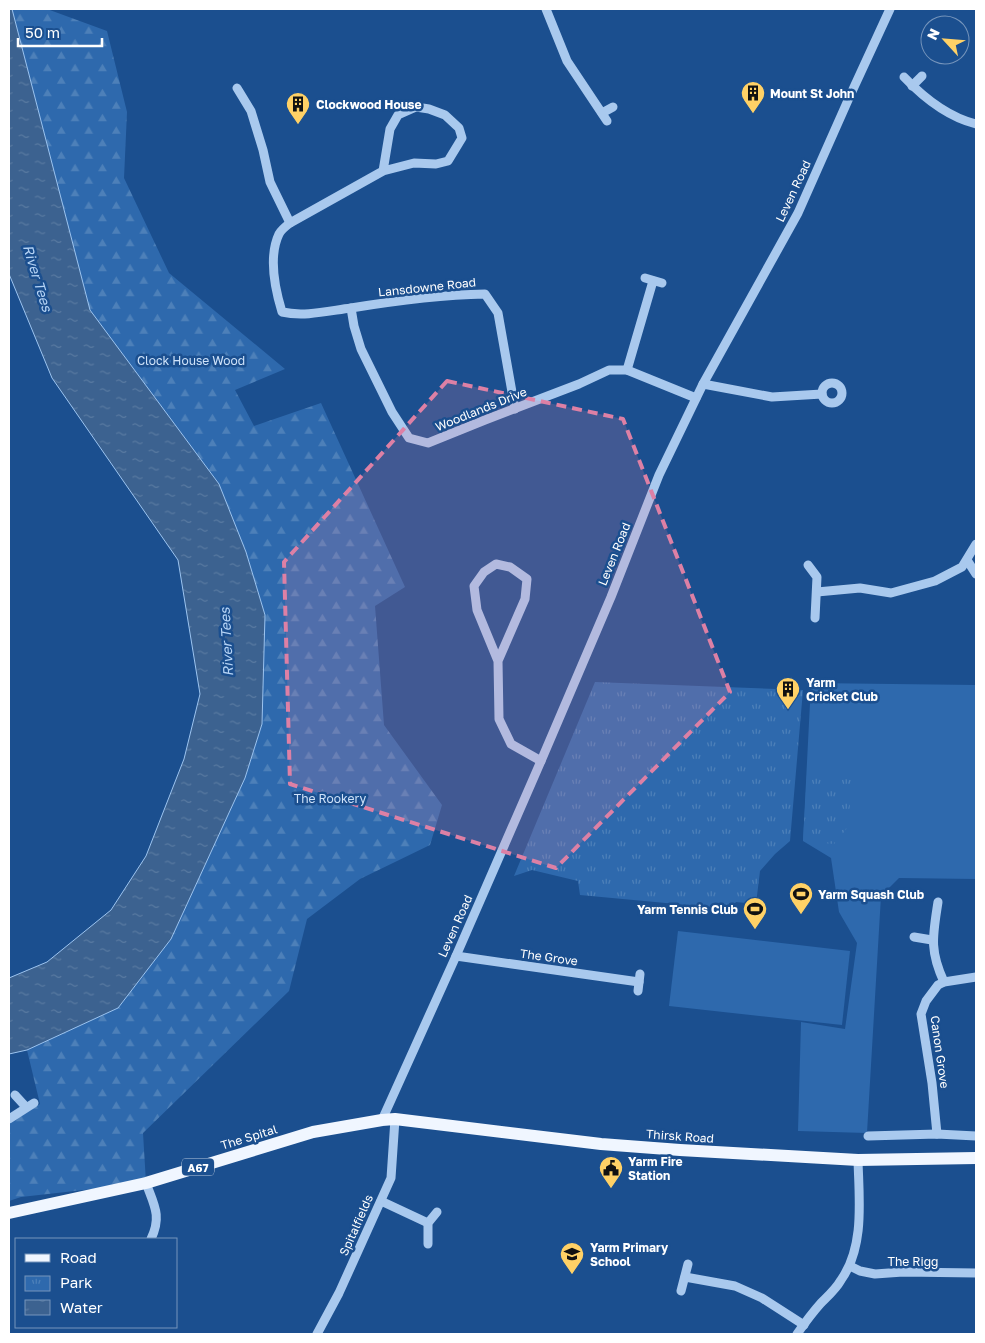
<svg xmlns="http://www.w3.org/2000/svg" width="985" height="1343" font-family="'Golos Text',sans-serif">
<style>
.grass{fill:#2e69ad}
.forest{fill:url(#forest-firs)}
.park{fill:url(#park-tufts)}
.water{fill:url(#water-ripples);stroke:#9cc4f0}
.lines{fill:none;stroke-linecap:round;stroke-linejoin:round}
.minor{stroke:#a9c9ee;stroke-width:9}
.major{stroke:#f0f6ff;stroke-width:12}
.marked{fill:#dd80a5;fill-opacity:0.2;stroke:#dd80a5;stroke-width:4;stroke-dasharray:10 6;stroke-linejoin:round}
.labels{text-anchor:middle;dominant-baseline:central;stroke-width:5;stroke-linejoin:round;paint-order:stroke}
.shield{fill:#1b4f8f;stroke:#bbcadd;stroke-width:1}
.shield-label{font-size:11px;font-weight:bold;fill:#fff}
.poi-label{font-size:12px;font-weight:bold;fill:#fff;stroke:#1b4f8f;text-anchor:start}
.street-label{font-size:12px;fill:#fff;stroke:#1b4f8f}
.park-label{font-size:12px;fill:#cfe3fa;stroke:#1b4f8f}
.water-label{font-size:14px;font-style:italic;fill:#b5d3f5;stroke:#1b4f8f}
</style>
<defs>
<pattern id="forest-firs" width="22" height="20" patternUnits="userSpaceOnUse" patternTransform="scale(1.25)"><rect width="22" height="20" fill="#2e69ad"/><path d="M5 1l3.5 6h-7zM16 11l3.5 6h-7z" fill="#4d80b9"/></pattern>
<pattern id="park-tufts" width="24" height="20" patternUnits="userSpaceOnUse" patternTransform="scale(1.25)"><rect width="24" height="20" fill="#2e69ad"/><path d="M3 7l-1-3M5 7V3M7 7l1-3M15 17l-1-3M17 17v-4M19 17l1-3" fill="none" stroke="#4d80b9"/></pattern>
<pattern id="water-ripples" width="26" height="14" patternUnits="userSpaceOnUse" patternTransform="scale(1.25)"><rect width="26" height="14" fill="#3c6290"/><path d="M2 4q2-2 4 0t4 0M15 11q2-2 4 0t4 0" fill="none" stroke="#597aa1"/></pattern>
</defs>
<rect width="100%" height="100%" fill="#1b4f8f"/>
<!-- grass -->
<g class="grass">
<path d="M 811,683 L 976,685 L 976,879 L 899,878 L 881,896 L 867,1133 L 798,1131 L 801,1022 L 845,1029 L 857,943 L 839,912 L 831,858 L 803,841 Z"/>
<path d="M 678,931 L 850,951 L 842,1025 L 669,1006 Z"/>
</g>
<!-- forest -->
<path class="forest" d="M 12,9 L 47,9 L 107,31 L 127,112 L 124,178 L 169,273 L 285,369 L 235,390 L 254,426 L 321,403 L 405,587 L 375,606 L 384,725 L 442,805 L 430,845 L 360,879 L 307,919 L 289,991 L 143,1133 L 146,1183 L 21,1197 L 9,1201 L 9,1123 L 40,1104 L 27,1050 L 118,1008 L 171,939 L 245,778 L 262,724 L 265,615 L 246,552 L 219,484 L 90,311 Z"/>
<!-- park -->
<g class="park">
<path d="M 595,682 L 803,690 L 790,841 L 775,854 L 760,871 L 756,904 L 736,902 L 730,909 L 580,895 L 578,881 L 532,870 L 514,876 Z"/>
<path d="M 807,774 L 852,780 L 848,827 L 834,844 L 803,841 Z"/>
</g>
<!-- water -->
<path class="water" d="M 9,9 L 12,9 L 90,310 L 219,484 L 246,552 L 265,615 L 262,724 L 245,778 L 171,939 L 118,1008 L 27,1050 L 9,1054 L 9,978 L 47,962 L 111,910 L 146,856 L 184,759 L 200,694 L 178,560 L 52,378 L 9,274 Z"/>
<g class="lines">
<!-- minor -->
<g class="minor">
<path d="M 546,9 L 567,61 L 607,121"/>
<path d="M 904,77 C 924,98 948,117 976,124"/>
<path d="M 912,86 L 922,76"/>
<path d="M 237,88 L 251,111 L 263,150 L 270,182 L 290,223"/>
<path d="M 602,113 L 613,107"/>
<path d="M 383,171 L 390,129 L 398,115 L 416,107 L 429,109 L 445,115 L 459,128 L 462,138 L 448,161 L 436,164 L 414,163 L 383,171 L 290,223 C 286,226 281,230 279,234 C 268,257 275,289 282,312 C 304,317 328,311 351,308 C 394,301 441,295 485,294 L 498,313 L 515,409"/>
<path d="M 645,278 L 662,283"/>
<path d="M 351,308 L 354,326 L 361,349 L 392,412 L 409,438 L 428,443 L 485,420 L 579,384 L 609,370 L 627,370 L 696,398"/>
<path d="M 627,370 L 653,281"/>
<circle cx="832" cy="393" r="10"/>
<path d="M 703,384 L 772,397 L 822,394"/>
<path d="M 967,560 L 976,574"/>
<path d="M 808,565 L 817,577 L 815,618"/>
<path d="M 817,592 L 860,588 L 891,593 L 935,581 L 962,567 L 976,544"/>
<path d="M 498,661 L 525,599 L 527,579 L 510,567 L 496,564 L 484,572 L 474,586 L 477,610 L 498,661 L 499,719 L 511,744 L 541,761"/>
<path d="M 938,902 C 933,935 929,950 944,982"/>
<path d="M 914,937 L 932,940"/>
<path d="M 456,956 L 639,982"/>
<path d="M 638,991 L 640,974"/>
<path d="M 15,1095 L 26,1107"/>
<path d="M 9,1119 L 34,1103"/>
<path d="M 382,1120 L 456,956 L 541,761 L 611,597 L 659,475 L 703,384 L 798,213 L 849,98 L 890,9"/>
<path d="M 937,1134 L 932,1083 L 921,1014 L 926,1001 L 938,985 L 944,982 L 976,977"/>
<path d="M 868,1136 L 937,1134 L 976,1136"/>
<path d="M 146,1183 C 154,1205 162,1216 151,1239"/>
<path d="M 381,1201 L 428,1223"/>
<path d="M 428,1244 L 428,1223 L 437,1212"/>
<path d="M 850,1266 L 860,1271 L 875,1274 L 903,1272 L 976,1273"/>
<path d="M 685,1277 L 735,1286 L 762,1298 L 804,1325"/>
<path d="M 681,1291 L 688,1264"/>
<path d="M 317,1334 L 339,1293 L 391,1178 L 395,1119"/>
<path d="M 797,1334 C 804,1324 812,1313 821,1303 C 828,1296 836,1289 841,1280 C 865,1246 859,1199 858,1160"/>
</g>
<!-- major -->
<path class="major" d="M 9,1213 L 146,1183 L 313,1132 L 382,1120 L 395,1119 L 601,1144 L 680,1150 L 858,1160 L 976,1158"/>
</g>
<!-- marked area -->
<path class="marked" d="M 447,381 L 623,419 L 730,692 L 556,868 L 290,784 L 284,562 Z"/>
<!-- icons -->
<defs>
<g id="building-pin" transform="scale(1.25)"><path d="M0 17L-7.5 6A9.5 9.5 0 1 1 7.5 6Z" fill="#ffd166" stroke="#1b4f8f"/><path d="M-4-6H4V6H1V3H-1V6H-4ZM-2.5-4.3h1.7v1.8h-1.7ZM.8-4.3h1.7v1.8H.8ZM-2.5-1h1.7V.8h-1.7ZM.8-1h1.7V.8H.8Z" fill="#111"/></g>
<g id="stadium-pin" transform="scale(1.25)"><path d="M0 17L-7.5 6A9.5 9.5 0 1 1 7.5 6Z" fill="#ffd166" stroke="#1b4f8f"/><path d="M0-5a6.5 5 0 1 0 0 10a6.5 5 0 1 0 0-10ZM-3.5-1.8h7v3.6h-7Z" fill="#111"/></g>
<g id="civic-pin" transform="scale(1.25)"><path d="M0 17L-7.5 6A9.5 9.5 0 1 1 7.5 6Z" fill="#ffd166" stroke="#1b4f8f"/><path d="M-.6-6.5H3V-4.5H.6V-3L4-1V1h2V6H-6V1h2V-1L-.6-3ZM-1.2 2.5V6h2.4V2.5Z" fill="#111"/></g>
<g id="school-pin" transform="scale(1.25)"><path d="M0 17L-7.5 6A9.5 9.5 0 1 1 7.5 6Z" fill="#ffd166" stroke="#1b4f8f"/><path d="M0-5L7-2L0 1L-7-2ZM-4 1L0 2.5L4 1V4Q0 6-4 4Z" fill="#111"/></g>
</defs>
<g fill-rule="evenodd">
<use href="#building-pin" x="753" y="93"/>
<use href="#building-pin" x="298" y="104"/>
<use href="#building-pin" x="788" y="689"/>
<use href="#stadium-pin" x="801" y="894"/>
<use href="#stadium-pin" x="755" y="909"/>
<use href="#civic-pin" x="611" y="1168"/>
<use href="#school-pin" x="572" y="1254"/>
</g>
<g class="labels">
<!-- shield labels -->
<rect class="shield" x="182" y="1158.5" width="32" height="17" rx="4"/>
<g class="shield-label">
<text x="198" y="1167">A67</text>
</g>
<!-- poi labels -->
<g class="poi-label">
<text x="770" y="93">Mount St John</text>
<text x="316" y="104">Clockwood House</text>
<text x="806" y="682">Yarm<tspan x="806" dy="14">Cricket Club</tspan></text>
<text x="818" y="894">Yarm Squash Club</text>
<text x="738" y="909" text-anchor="end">Yarm Tennis Club</text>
<text x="628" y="1161">Yarm Fire<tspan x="628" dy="14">Station</tspan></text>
<text x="590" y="1247">Yarm Primary<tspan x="590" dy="14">School</tspan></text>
</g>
<!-- street labels -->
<g class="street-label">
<text transform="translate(793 191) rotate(-65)">Leven Road</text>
<text transform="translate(427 287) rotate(-6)">Lansdowne Road</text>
<text transform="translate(481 409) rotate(-22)">Woodlands Drive</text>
<text transform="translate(614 554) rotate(-68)">Leven Road</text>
<text transform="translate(455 926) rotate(-66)">Leven Road</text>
<text transform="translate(549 957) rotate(8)">The Grove</text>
<text transform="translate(940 1052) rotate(82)">Canon Grove</text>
<text transform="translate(680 1136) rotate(4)">Thirsk Road</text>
<text transform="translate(249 1137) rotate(-17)">The Spital</text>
<text transform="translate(356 1225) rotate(-66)">Spitalfields</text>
<text x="913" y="1261">The Rigg</text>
</g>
<!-- park labels -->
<g class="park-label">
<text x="191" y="360">Clock House Wood</text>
<text x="330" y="798">The Rookery</text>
</g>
<!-- water labels -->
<g class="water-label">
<text transform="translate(38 278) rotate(73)">River Tees</text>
<text transform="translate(226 642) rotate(-93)">River Tees</text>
</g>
</g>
<!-- border -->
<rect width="985" height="1343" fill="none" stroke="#ffffff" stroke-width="20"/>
<!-- legend -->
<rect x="15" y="1238" width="162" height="90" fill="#1b4f8f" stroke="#7695bc"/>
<rect x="25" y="1254" width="25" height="8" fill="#f0f6ff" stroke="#7695bc"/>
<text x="60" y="1263" font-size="15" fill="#ffffff">Road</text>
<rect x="25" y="1276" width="25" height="15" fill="url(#park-tufts)" stroke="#7695bc"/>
<text x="60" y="1288" font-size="15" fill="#ffffff">Park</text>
<rect x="25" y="1300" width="25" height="15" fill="url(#water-ripples)" stroke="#7695bc"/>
<text x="60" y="1313" font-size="15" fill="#ffffff">Water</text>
<!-- north arrow -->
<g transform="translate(945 40) rotate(296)"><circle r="24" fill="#1b4f8f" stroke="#7695bc"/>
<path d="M0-4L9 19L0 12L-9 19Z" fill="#ffd166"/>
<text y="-8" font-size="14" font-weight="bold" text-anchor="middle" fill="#ffffff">N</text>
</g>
<!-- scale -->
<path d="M18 38v8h84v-8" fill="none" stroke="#ffffff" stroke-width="2.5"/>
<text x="25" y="38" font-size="15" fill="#ffffff" stroke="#1b4f8f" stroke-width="4" paint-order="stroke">50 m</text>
</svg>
